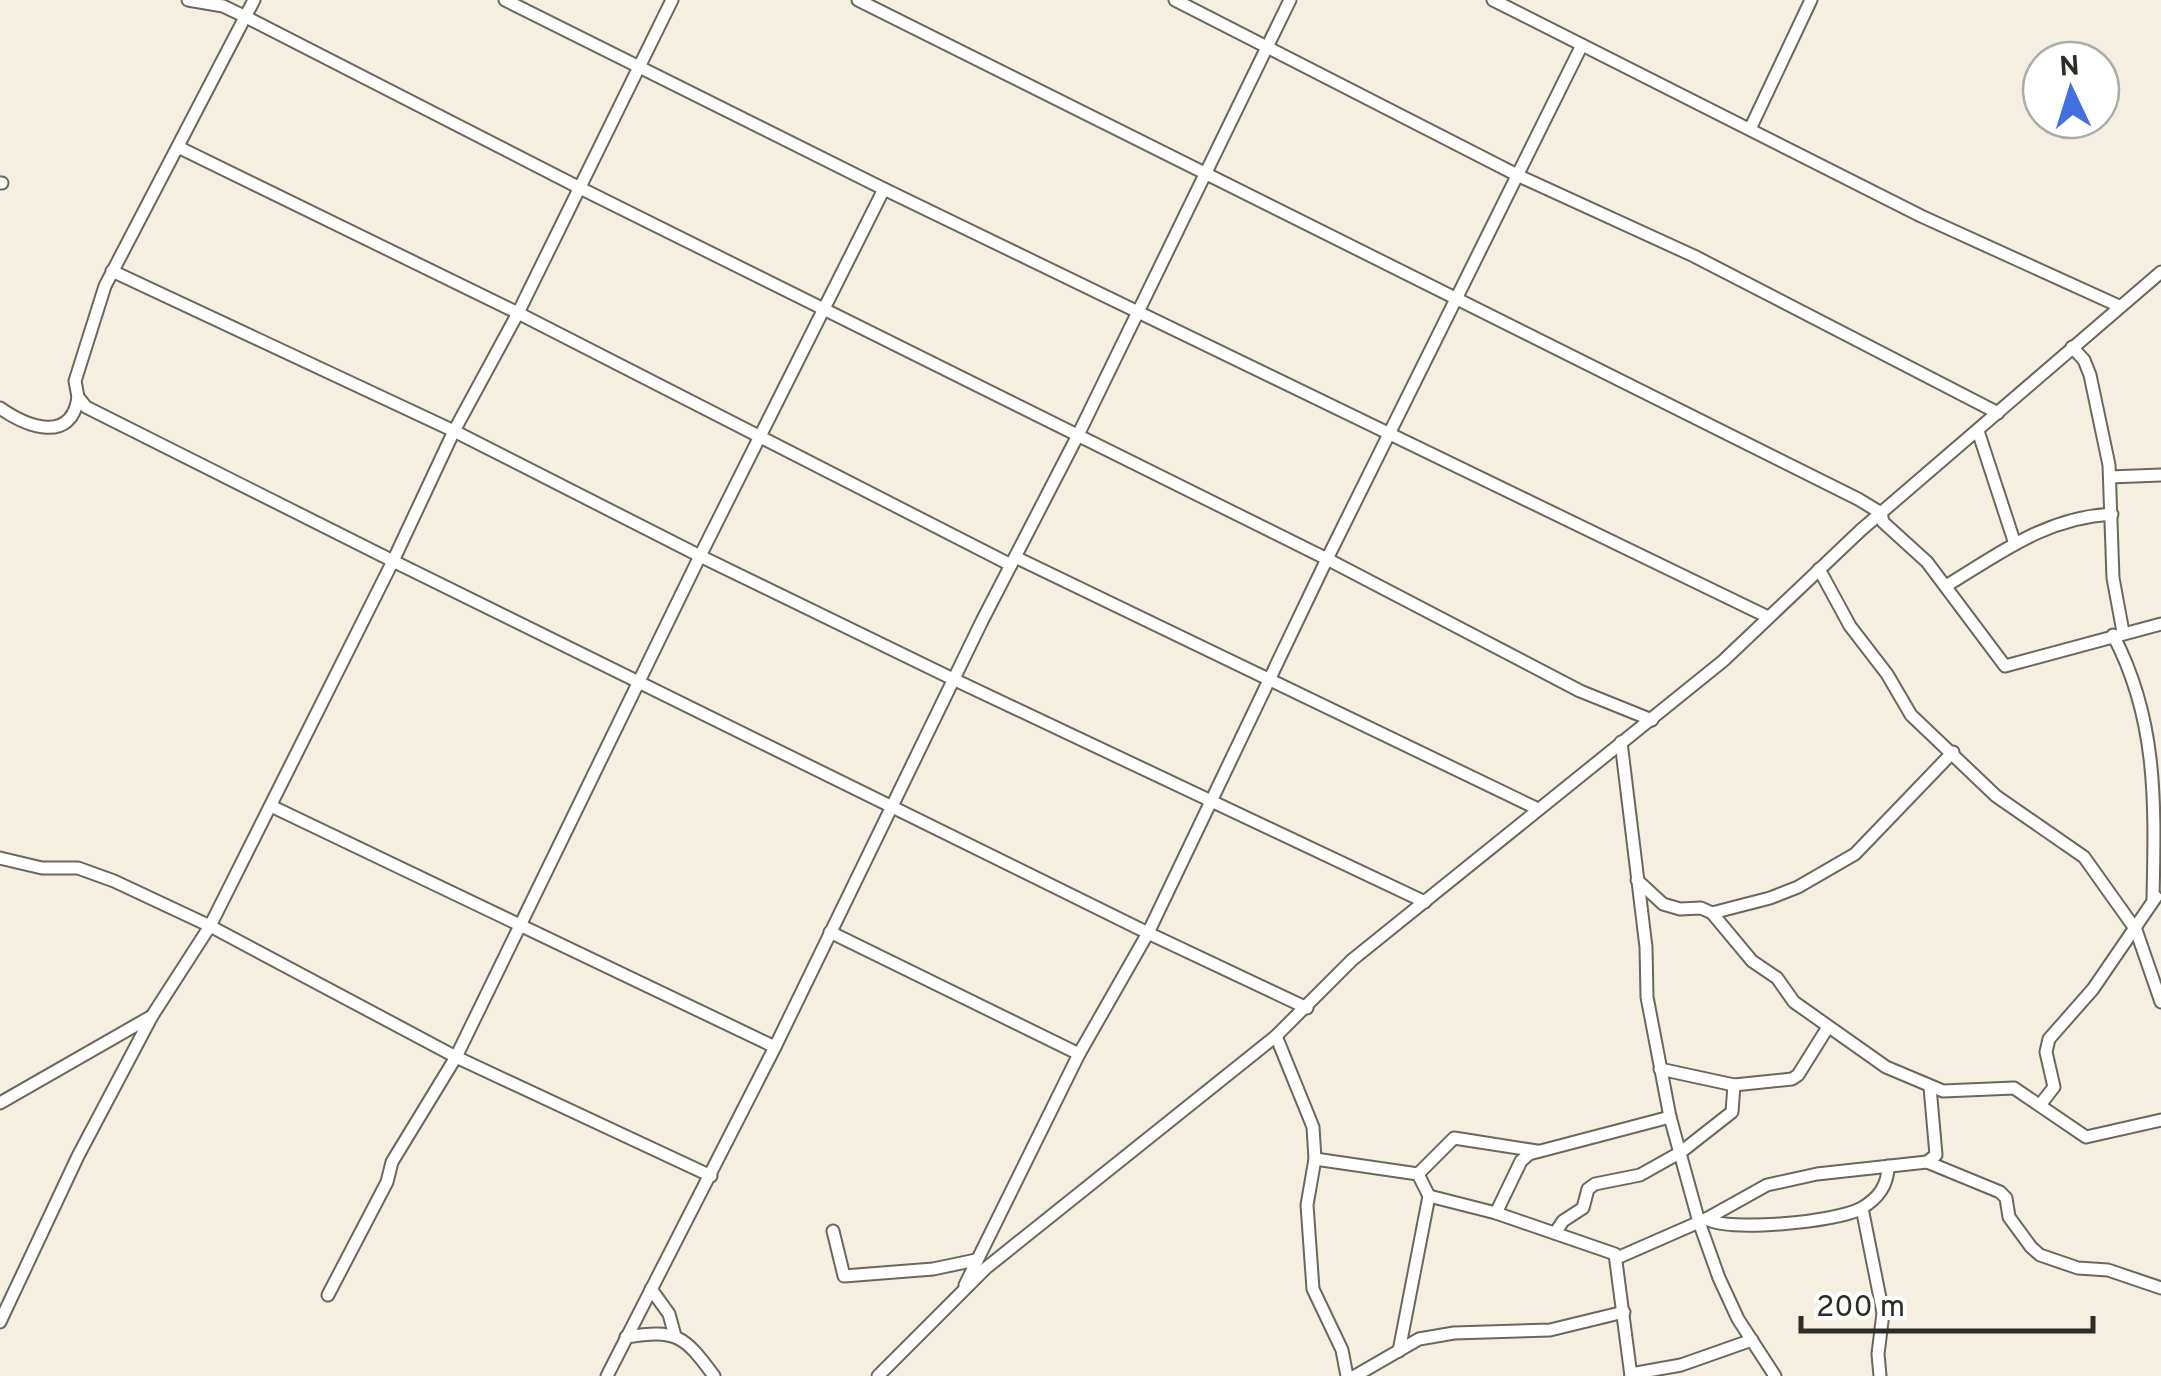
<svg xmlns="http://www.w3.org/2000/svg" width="2161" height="1376" font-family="Overpass,sans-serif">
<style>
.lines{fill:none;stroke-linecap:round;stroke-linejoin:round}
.minor-casing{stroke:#6b675a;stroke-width:15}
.minor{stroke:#fff;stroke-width:11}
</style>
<rect width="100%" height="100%" fill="#f4efe0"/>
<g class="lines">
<!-- minor casing -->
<g class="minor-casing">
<g id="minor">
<path d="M 188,0 L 223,6 L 246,17 L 578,187 L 1327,559 L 1580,691 L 1652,720"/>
<path d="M 254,0 L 105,286 L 75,381 L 78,397 L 86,407 L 393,561 L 1148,933 L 1307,1008"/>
<path d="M 505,0 L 884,189 L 1768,617"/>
<path d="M 858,0 L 1858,499 L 1881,513 L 1883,522 L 1927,562 L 2005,666 L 2161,624"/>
<path d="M 1175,0 L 1519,176 L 1694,256 L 1998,413"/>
<path d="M 1493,0 L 1921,216 L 2119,306"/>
<path d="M 1750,129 L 1811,0"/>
<path d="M 178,147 L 518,313 L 1011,565"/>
<path d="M 0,183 L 2,183"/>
<path d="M 112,271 L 454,431 L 700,556 L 953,679 L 1425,902"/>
<path d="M 2072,347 L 2084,360 L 2090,375 L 2109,465 L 2113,578 L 2123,632"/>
<path d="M 0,408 C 27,427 72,444 78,397"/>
<path d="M 1978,431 L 2015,544"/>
<path d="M 2110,477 L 2161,475"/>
<path d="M 1015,557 L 1538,809"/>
<path d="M 1819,569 L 1850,626 L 1887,674 L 1911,715 L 1996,796 L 2084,857 L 2136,930 L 2161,1002"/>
<path d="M 1946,586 C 2002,552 2045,518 2112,514"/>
<path d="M 2113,635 C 2158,720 2155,805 2153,899"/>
<path d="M 1621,742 L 1646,947 L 1647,997 L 1670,1117 L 1699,1222 L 1719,1278 L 1738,1319 L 1775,1376"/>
<path d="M 271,806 L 775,1047"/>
<path d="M 0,858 L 42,868 L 78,868 L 114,881 L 210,926 L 456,1057 L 711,1176"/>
<path d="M 1637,880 L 1663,904 L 1680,909 L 1701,908 L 1712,913 L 1770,898 L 1798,887 L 1855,854 L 1953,752"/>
<path d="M 1712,913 L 1752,961 L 1777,978 L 1794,1002 L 1886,1067 L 1943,1091 L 2014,1088 L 2086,1137 L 2161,1120"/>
<path d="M 830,932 L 1079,1054"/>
<path d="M 1276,1036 L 1313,1127 L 1315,1159 L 1307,1205 L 1313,1289 L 1342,1350 L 1347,1376"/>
<path d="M 1660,1069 L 1734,1085 L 1792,1079 L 1798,1075 L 1828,1027"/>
<path d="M 0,1103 L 152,1016"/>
<path d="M 2040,1105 L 2054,1087 L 2046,1052 L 2049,1039 L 2093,989 L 2156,897"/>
<path d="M 1315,1159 L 1418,1174"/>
<path d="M 1927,1162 L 1936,1155 L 1930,1087"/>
<path d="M 1418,1174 L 1454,1138 L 1537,1151"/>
<path d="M 1429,1196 L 1496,1213 L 1615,1254 L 1631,1376"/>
<path d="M 1862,1208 L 1883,1313 L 1878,1354 L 1880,1376"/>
<path d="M 1496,1213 L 1521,1161 L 1529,1154 L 1670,1117"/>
<path d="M 1706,1219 C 1730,1232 1835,1222 1860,1209 C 1878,1199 1888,1186 1888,1166"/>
<path d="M 833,1231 L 844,1276 L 933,1269 L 976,1260"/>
<path d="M 1555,1233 L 1563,1221 L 1583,1208 L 1588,1189 L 1595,1184 L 1640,1175 L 1681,1152 L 1732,1112 L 1734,1085"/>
<path d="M 1617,1258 L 1706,1219 L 1767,1185 L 1817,1174 L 1927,1162 L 2000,1192 L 2006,1198 L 2009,1217 L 2031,1247 L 2040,1255 L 2078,1268 L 2108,1270 L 2161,1288"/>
<path d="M 965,1285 L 1079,1054 L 1148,933 L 1327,559 L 1582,45"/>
<path d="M 651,1289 L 669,1314 L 675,1336"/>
<path d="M 328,1295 L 387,1182 L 392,1162 L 456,1057 L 700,556 L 884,189"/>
<path d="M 0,1322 L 78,1156 L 152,1016 L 210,926 L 393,561 L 454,431 L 518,313 L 672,0"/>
<path d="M 626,1337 C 676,1329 684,1335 714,1376"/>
<path d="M 1399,1351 L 1429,1196 L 1418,1174"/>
<path d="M 1631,1374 L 1681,1365 L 1752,1340"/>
<path d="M 607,1376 L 775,1047 L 982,621 L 1078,435 L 1290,0"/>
<path d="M 878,1376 L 986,1268 L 1276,1036 L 1352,960 L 1723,661 L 1861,530 L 2161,272"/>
<path d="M 1355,1376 L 1419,1339 L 1454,1333 L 1550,1330 L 1624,1312"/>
</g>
</g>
<!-- minor -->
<use href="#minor" class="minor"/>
</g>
<!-- north arrow -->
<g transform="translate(2071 90) rotate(356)"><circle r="48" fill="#ffffff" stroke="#ababa8" stroke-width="2.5"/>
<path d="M0-8L18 38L0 25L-18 38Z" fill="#4270e1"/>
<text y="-15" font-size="28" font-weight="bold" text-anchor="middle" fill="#2d2c26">N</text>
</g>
<!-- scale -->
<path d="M1801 1316v15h292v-15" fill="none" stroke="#2d2c26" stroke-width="5"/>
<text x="1816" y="1316" font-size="30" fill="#2d2c26" stroke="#ffffff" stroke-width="8" paint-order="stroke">200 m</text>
</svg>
